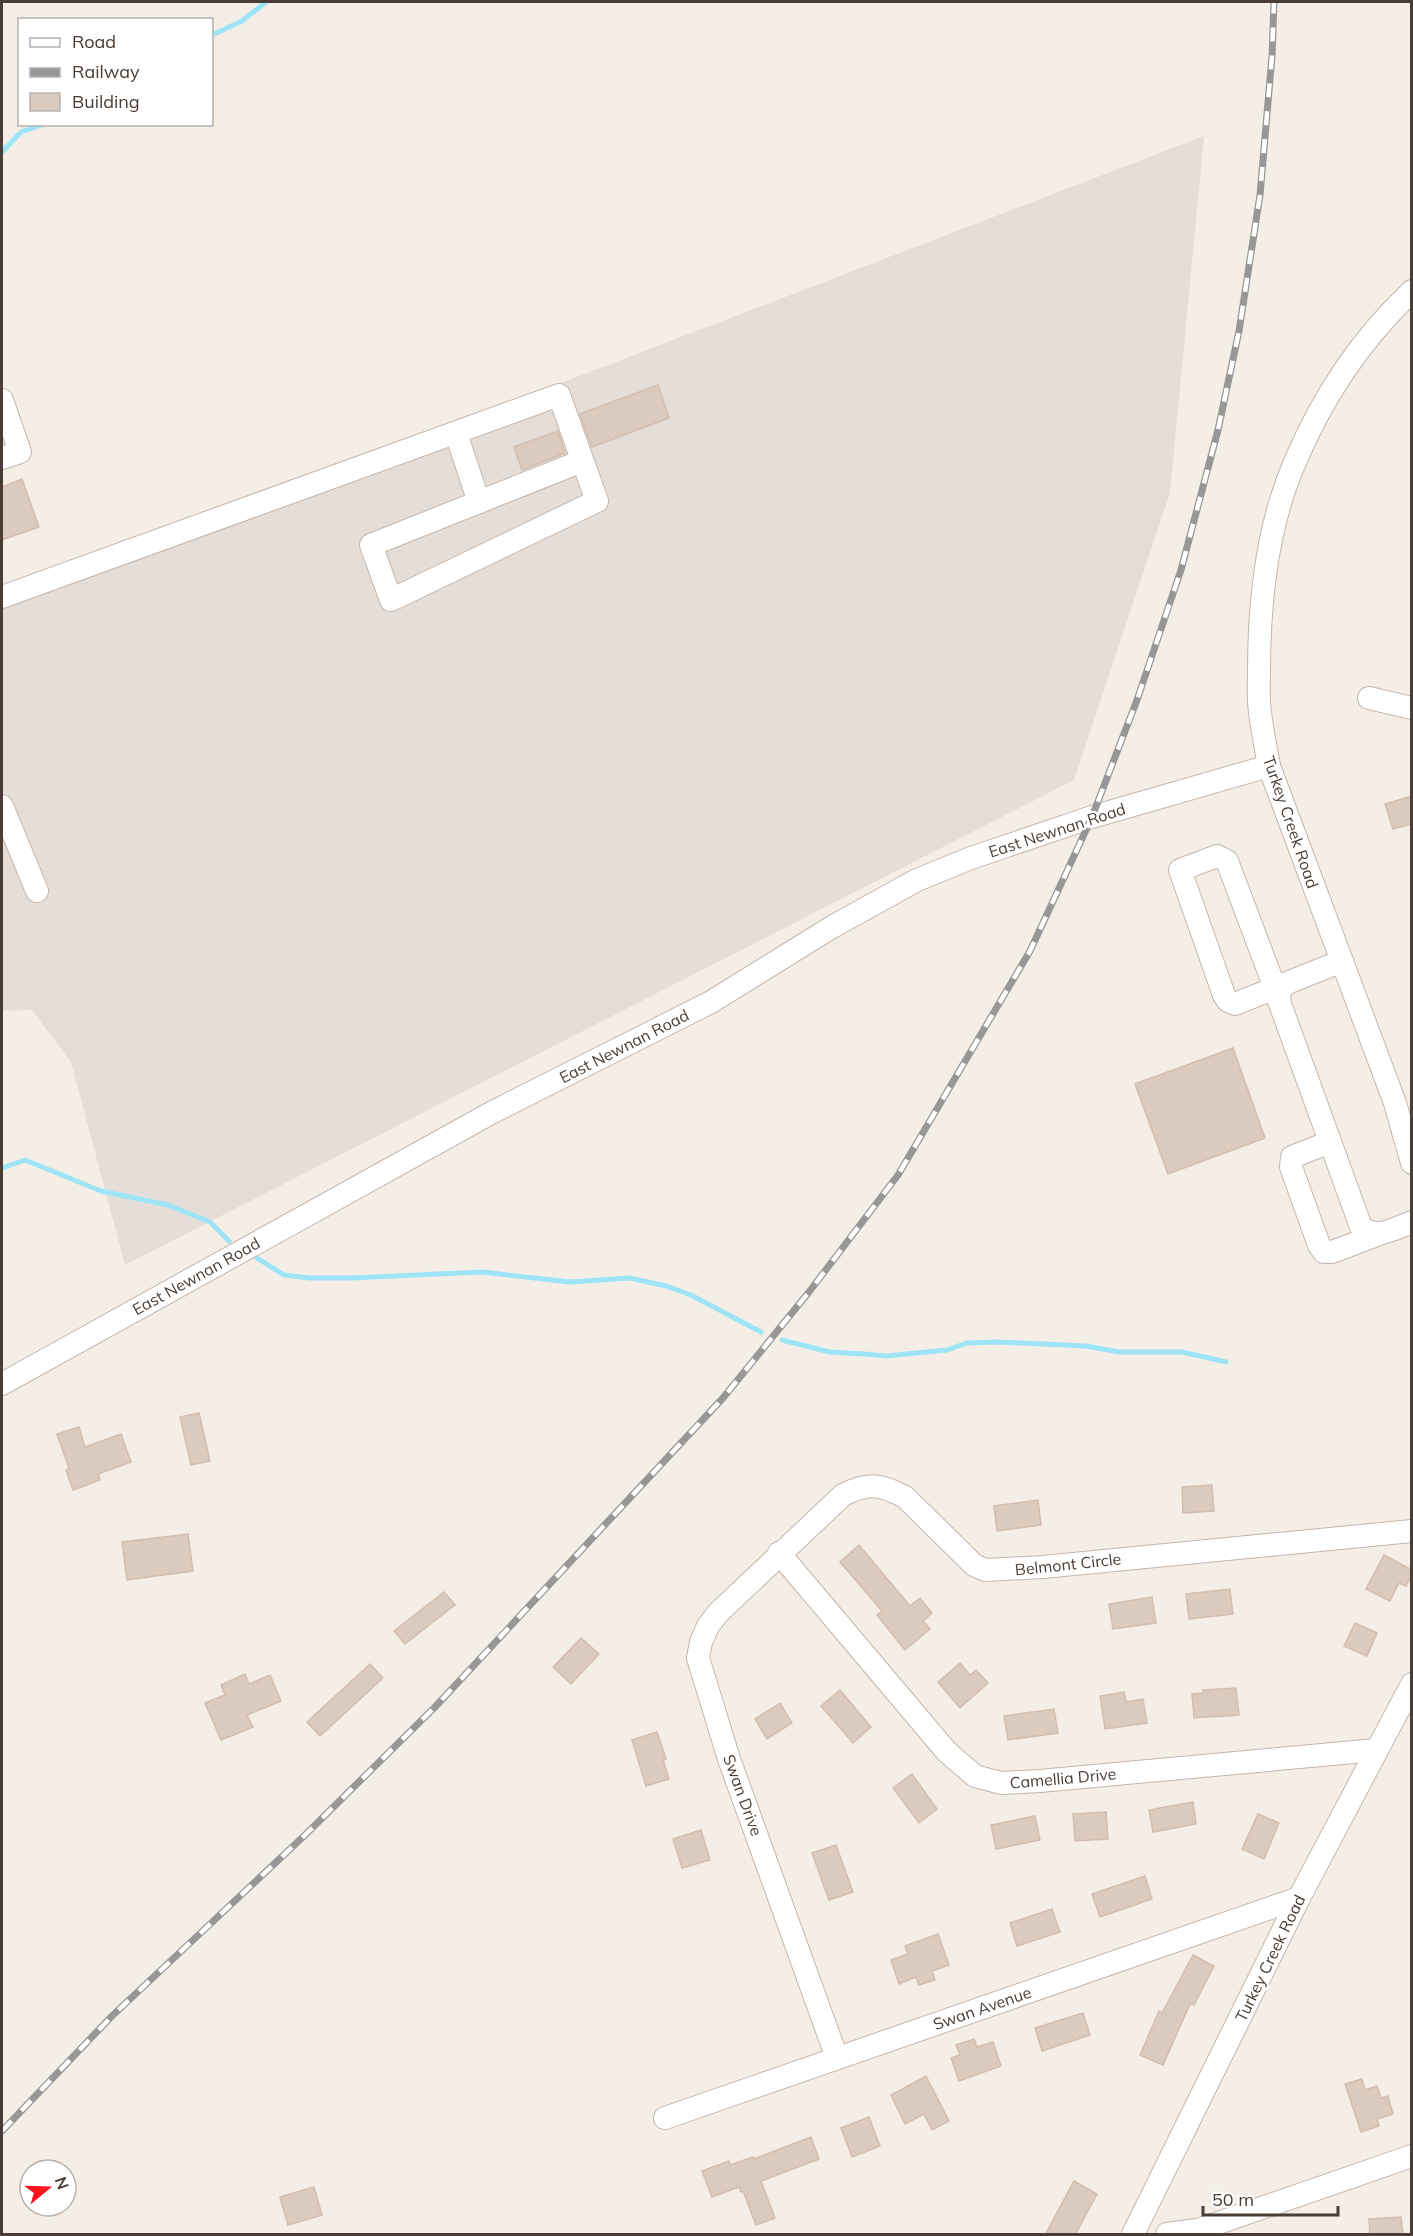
<svg xmlns="http://www.w3.org/2000/svg" width="1413" height="2236" font-family="Mulish,sans-serif">
<style>
.industrial{fill:#e4ddd8}
.lines{fill:none;stroke-linecap:round;stroke-linejoin:round}
.stream{stroke:#9ee4f7;stroke-width:5}
.building{fill:#dbcabe;stroke:#d3bdae;stroke-width:1.5}
.minor-casing{stroke:#c4b6ab;stroke-width:24}
.minor{stroke:#fff;stroke-width:22}
.rail-casing{stroke:#979797;stroke-width:7}
.rail{stroke:#fff;stroke-width:4.5;stroke-dasharray:14;stroke-linecap:butt}
.labels{text-anchor:middle;dominant-baseline:central;stroke-width:4.5;stroke-linejoin:round;paint-order:stroke}
.street-label{font-size:16px;fill:#493d35;stroke:#fff}
</style>
<rect width="100%" height="100%" fill="#f5eee7"/>
<!-- industrial -->
<path class="industrial" d="M 1204,136 L 1170,493 L 1074,780 L 125,1265 L 71,1062 L 32,1010 L 2,1011 L 2,598 Z"/>
<g class="lines">
<!-- stream -->
<g class="stream">
<path d="M 212,35 L 242,21 L 266,2"/>
<path d="M 2,152 L 21,132 L 45,124"/>
<path d="M 2,1168 L 25,1160 L 101,1191 L 168,1205 L 210,1222 L 229,1241"/>
<path d="M 257,1258 L 284,1275 L 310,1278 L 351,1278 L 482,1272 L 570,1282 L 630,1278 L 666,1286 L 691,1295 L 761,1332"/>
<path d="M 782,1340 L 830,1352 L 864,1354 L 886,1356 L 947,1350 L 967,1343 L 997,1342 L 1086,1346 L 1119,1352 L 1182,1352 L 1226,1362"/>
</g>
</g>
<!-- building -->
<g class="building">
<path d="M 658,385 L 669,418 L 592,447 L 580,414 Z"/>
<path d="M 558,431 L 565,453 L 522,470 L 514,447 Z"/>
<path d="M 22,479 L 39,527 L 2,540 L 2,487 Z"/>
<path d="M 1412,796 L 1412,824 L 1393,829 L 1385,804 Z"/>
<path d="M 1233,1048 L 1265,1138 L 1168,1174 L 1135,1084 Z"/>
<path d="M 199,1413 L 210,1461 L 191,1465 L 180,1417 Z"/>
<path d="M 79,1427 L 85,1447 L 121,1434 L 131,1462 L 98,1474 L 100,1480 L 73,1490 L 66,1470 L 69,1468 L 57,1434 Z"/>
<path d="M 1212,1485 L 1214,1511 L 1183,1513 L 1182,1487 Z"/>
<path d="M 1038,1500 L 1041,1525 L 997,1531 L 994,1506 Z"/>
<path d="M 188,1534 L 193,1571 L 127,1580 L 122,1542 Z"/>
<path d="M 859,1545 L 910,1606 L 920,1598 L 932,1613 L 923,1621 L 930,1629 L 905,1650 L 877,1615 L 882,1611 L 840,1562 Z"/>
<path d="M 1384,1555 L 1412,1570 L 1412,1575 L 1406,1586 L 1399,1583 L 1390,1601 L 1366,1589 Z"/>
<path d="M 1230,1589 L 1233,1614 L 1189,1619 L 1186,1594 Z"/>
<path d="M 444,1592 L 455,1605 L 405,1644 L 394,1631 Z"/>
<path d="M 1152,1597 L 1156,1623 L 1113,1629 L 1109,1604 Z"/>
<path d="M 1355,1623 L 1377,1633 L 1367,1656 L 1344,1646 Z"/>
<path d="M 581,1638 L 599,1654 L 571,1684 L 553,1667 Z"/>
<path d="M 960,1663 L 970,1675 L 976,1670 L 988,1683 L 960,1708 L 938,1682 Z"/>
<path d="M 370,1664 L 383,1678 L 320,1736 L 307,1722 Z"/>
<path d="M 245,1674 L 249,1684 L 270,1675 L 281,1701 L 247,1715 L 253,1727 L 221,1740 L 205,1703 L 225,1695 L 221,1685 Z"/>
<path d="M 1236,1688 L 1239,1715 L 1194,1718 L 1192,1694 L 1203,1693 L 1203,1690 Z"/>
<path d="M 840,1690 L 871,1727 L 853,1743 L 821,1706 Z"/>
<path d="M 1124,1692 L 1126,1702 L 1143,1699 L 1147,1723 L 1105,1729 L 1100,1696 Z"/>
<path d="M 780,1703 L 792,1723 L 767,1739 L 755,1719 Z"/>
<path d="M 1054,1709 L 1058,1733 L 1008,1740 L 1004,1716 Z"/>
<path d="M 657,1732 L 666,1759 L 663,1760 L 669,1779 L 646,1786 L 632,1740 Z"/>
<path d="M 912,1774 L 937,1809 L 919,1823 L 893,1788 Z"/>
<path d="M 1193,1802 L 1196,1824 L 1153,1832 L 1149,1810 Z"/>
<path d="M 1106,1812 L 1108,1839 L 1075,1841 L 1073,1814 Z"/>
<path d="M 1258,1814 L 1279,1823 L 1264,1859 L 1242,1849 Z"/>
<path d="M 1035,1816 L 1040,1840 L 996,1849 L 991,1825 Z"/>
<path d="M 701,1830 L 710,1860 L 682,1868 L 673,1839 Z"/>
<path d="M 836,1845 L 853,1892 L 829,1900 L 812,1853 Z"/>
<path d="M 1145,1876 L 1152,1899 L 1100,1917 L 1092,1894 Z"/>
<path d="M 1052,1909 L 1060,1932 L 1017,1946 L 1010,1923 Z"/>
<path d="M 938,1934 L 949,1965 L 932,1971 L 935,1980 L 919,1985 L 916,1977 L 899,1984 L 891,1960 L 908,1954 L 905,1946 Z"/>
<path d="M 1193,1955 L 1214,1966 L 1194,2005 L 1190,2004 L 1163,2065 L 1140,2055 L 1159,2011 L 1162,2013 Z"/>
<path d="M 1083,2013 L 1090,2035 L 1042,2051 L 1035,2028 Z"/>
<path d="M 974,2039 L 977,2047 L 993,2042 L 1001,2066 L 959,2081 L 951,2058 L 960,2055 L 956,2045 Z"/>
<path d="M 926,2076 L 949,2121 L 932,2130 L 924,2114 L 905,2124 L 891,2095 Z"/>
<path d="M 1362,2079 L 1365,2090 L 1377,2086 L 1381,2098 L 1388,2096 L 1393,2114 L 1377,2119 L 1379,2126 L 1361,2132 L 1345,2084 Z"/>
<path d="M 869,2117 L 880,2146 L 852,2157 L 841,2128 Z"/>
<path d="M 811,2137 L 819,2159 L 761,2181 L 775,2218 L 756,2225 L 743,2191 L 741,2192 L 739,2187 L 712,2197 L 702,2171 L 729,2161 L 730,2165 L 753,2157 L 754,2159 Z"/>
<path d="M 1074,2181 L 1097,2194 L 1075,2235 L 1045,2235 Z"/>
<path d="M 314,2187 L 322,2215 L 288,2225 L 280,2197 Z"/>
<path d="M 1401,2217 L 1403,2235 L 1370,2235 L 1369,2219 Z"/>
</g>
<g class="lines">
<!-- minor casing -->
<g class="minor-casing">
<g id="minor">
<path d="M 1412,291 C 1361,339 1322,398 1295,462 C 1267,526 1259,602 1259,671 C 1259,685 1258,699 1260,712 C 1262,730 1266,748 1269,766 L 1395,1103 L 1412,1163"/>
<path d="M 2,400 L 20,452 L 2,458"/>
<path d="M 456,433 L 479,502"/>
<path d="M 2,597 L 559,395 L 597,501 L 391,600 L 371,545 L 582,461"/>
<path d="M 1369,698 L 1412,708"/>
<path d="M 2,806 L 37,891"/>
<path d="M 1342,961 L 1287,983 L 1280,990 L 1279,1001 L 1361,1227 C 1378,1240 1393,1229 1412,1222"/>
<path d="M 1275,988 L 1235,1004 L 1228,1001 L 1224,995 L 1180,870 L 1217,856 L 1227,861 L 1275,988 L 1280,990"/>
<path d="M 1330,1142 L 1292,1157 L 1291,1167 L 1319,1245 L 1324,1252 L 1332,1252 L 1382,1233"/>
<path d="M 2,1384 L 491,1113 L 711,1002 L 832,927 L 917,880 L 971,858 L 1092,817 L 1269,766"/>
<path d="M 779,1553 L 947,1752 L 975,1776 L 1001,1783 L 1040,1781 L 1376,1750"/>
<path d="M 837,2058 L 729,1759 L 698,1658 L 701,1642 L 708,1626 L 718,1613 L 843,1495 C 868,1482 880,1484 905,1497 L 974,1565 L 985,1570 L 1043,1567 L 1412,1531"/>
<path d="M 665,2118 L 1299,1898"/>
<path d="M 1133,2234 L 1299,1898 L 1412,1684"/>
<path d="M 1167,2234 L 1198,2230 L 1412,2156"/>
</g>
</g>
<!-- minor -->
<use href="#minor" class="minor"/>
<!-- rail casing -->
<g class="rail-casing">
<path id="rail" d="M 2,2131 L 112,2016 L 304,1836 L 435,1707 L 723,1398 L 809,1292 L 898,1175 L 1030,951 L 1092,817 L 1137,700 L 1181,570 L 1218,430 L 1239,331 L 1260,195 L 1272,56 L 1274,2"/>
</g>
<!-- rail -->
<use href="#rail" class="rail"/>
</g>
<g class="labels">
<!-- street labels -->
<g class="street-label">
<text transform="translate(1291 822) rotate(71)">Turkey Creek Road</text>
<text transform="translate(1057 830) rotate(-18)">East Newnan Road</text>
<text transform="translate(624 1046) rotate(-27)">East Newnan Road</text>
<text transform="translate(196 1276) rotate(-29)">East Newnan Road</text>
<text transform="translate(1068 1564) rotate(-6)">Belmont Circle</text>
<text transform="translate(1063 1778) rotate(-5)">Camellia Drive</text>
<text transform="translate(743 1795) rotate(70)">Swan Drive</text>
<text transform="translate(1270 1958) rotate(-64)">Turkey Creek Road</text>
<text transform="translate(982 2008) rotate(-19)">Swan Avenue</text>
</g>
</g>
<!-- border -->
<rect width="1413" height="2236" fill="none" stroke="#493d35" stroke-width="6"/>
<!-- legend -->
<rect x="18" y="18" width="195" height="108" fill="#ffffff" stroke="#b6b1ae" stroke-width="1.5"/>
<rect x="30" y="38" width="30" height="9" fill="#ffffff" stroke="#b6b1ae" stroke-width="1.5"/>
<text x="72" y="48" font-size="18" fill="#493d35">Road</text>
<rect x="30" y="68" width="30" height="9" fill="#979797" stroke="#b6b1ae" stroke-width="1.5"/>
<text x="72" y="78" font-size="18" fill="#493d35">Railway</text>
<rect x="30" y="93" width="30" height="18" fill="#dbcabe" stroke="#b6b1ae" stroke-width="1.5"/>
<text x="72" y="108" font-size="18" fill="#493d35">Building</text>
<!-- north arrow -->
<g transform="translate(48 2188) rotate(71)"><circle r="28" fill="#ffffff" stroke="#b6b1ae" stroke-width="1.5"/>
<path d="M0-4.5L10 22L0 15L-10 22Z" fill="#ff141f"/>
<text y="-9" font-size="16" font-weight="bold" text-anchor="middle" fill="#493d35">N</text>
</g>
<!-- scale -->
<path d="M1203 2206v9h135v-9" fill="none" stroke="#493d35" stroke-width="3"/>
<text x="1212" y="2206" font-size="18" fill="#493d35" stroke="#ffffff" stroke-width="4.5" paint-order="stroke">50 m</text>
</svg>
